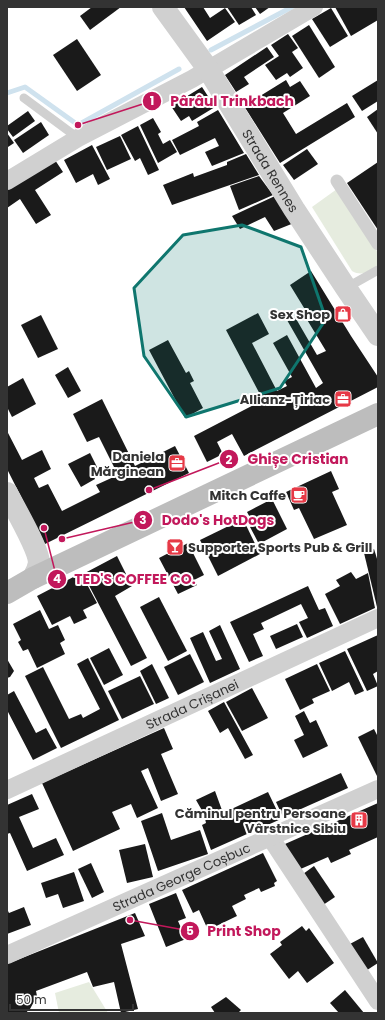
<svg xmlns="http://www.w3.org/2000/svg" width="385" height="1020" font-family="Poppins,sans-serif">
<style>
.green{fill:#e6ecdf}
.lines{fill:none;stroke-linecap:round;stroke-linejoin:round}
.stream{stroke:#cfe2ee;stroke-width:5}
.building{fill:#1a1a1a}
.service{stroke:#d0d0d0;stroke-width:9}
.pedestrian{stroke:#d0d0d0;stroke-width:13}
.minor{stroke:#d0d0d0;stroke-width:18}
.tertiary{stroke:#d0d0d0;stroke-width:22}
.secondary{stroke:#bdbdbd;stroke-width:22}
.marked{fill:#0f766e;fill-opacity:0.2;stroke:#0f766e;stroke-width:3;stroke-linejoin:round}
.labels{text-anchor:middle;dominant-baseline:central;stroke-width:4;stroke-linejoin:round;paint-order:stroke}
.street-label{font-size:13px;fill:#333;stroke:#fff}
.poi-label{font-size:13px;font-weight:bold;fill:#333;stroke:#fff;text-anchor:end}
.leader{fill:none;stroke:#c2185b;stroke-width:1.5}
.callout-dot{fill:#c2185b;stroke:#fff;stroke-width:1.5}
.mark-label{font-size:12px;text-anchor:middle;font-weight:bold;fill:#fff}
.callout-label{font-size:14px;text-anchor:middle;font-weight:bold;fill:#c2185b;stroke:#fff;stroke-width:4;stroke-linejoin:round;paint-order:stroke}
</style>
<rect width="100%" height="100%" fill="#fff"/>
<!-- green -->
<g class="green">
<path d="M 337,189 L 378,253 L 378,265 C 369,271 363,277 352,271 L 312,207 Z"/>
<path d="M 89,982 L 108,1013 L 59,1013 L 55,993 Z"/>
</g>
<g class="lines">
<!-- stream -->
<g class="stream">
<path d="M 211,50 L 292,7"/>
<path d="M 7,93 L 25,87 L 78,125 L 179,69"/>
</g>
</g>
<!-- building -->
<g class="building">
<path d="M 92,7 L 121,7 L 90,30 L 80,16 Z"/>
<path d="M 184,7 L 203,7 L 210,18 L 225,8 L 235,22 L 207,41 Z"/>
<path d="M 227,7 L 251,7 L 256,15 L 239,25 Z"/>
<path d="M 255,7 L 270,7 L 260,14 Z"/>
<path d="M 335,7 L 378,7 L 378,20 L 351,36 Z"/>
<path d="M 331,8 L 348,36 L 330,47 L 312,19 Z"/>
<path d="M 309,25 L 335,67 L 319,78 L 292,36 Z"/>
<path d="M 288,34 L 298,48 L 292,52 L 303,68 L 290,77 L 287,73 L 276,80 L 265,65 L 279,56 L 271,45 Z"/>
<path d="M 77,39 L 101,75 L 77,91 L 53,55 Z"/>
<path d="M 267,47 L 274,57 L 244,77 L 249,84 L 236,92 L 225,75 Z"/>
<path d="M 286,80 L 290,87 L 300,81 L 310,96 L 283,113 L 296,134 L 347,103 L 355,117 L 280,163 L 244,106 Z"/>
<path d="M 378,80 L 378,101 L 362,111 L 352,96 Z"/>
<path d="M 202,87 L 215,107 L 192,121 L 189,116 L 181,121 L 171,106 Z"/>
<path d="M 378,109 L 378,134 L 367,117 Z"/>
<path d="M 218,110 L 244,153 L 212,166 L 205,152 L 219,146 L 215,138 L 180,155 L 172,140 L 199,126 L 197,122 Z"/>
<path d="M 28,111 L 35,121 L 13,137 L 7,129 L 7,126 Z"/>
<path d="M 153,118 L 161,132 L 158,134 L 163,144 L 170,140 L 177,152 L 158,163 L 140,125 Z"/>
<path d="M 41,122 L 49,135 L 23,153 L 14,140 Z"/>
<path d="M 138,126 L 159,170 L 148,175 L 140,158 L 135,161 L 121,135 Z"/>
<path d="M 7,133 L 14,143 L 8,147 L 7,145 Z"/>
<path d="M 120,136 L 131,159 L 107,170 L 96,147 Z"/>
<path d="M 92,145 L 110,179 L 98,185 L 93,174 L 76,183 L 64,160 Z"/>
<path d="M 307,149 L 318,164 L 294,180 L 283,165 Z"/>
<path d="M 246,154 L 259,175 L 172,205 L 163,185 L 193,173 L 194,177 L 227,165 L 227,162 Z"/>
<path d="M 55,160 L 63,172 L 35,190 L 51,215 L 36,224 L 20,199 L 7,208 L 7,190 Z"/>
<path d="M 378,162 L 378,230 L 347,183 Z"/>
<path d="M 259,176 L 273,195 L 239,210 L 230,186 Z"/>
<path d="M 275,196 L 294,223 L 274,231 L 265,217 L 240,229 L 232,216 Z"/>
<path d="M 311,271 L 351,336 L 378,377 L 378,387 L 244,456 L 232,434 L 217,442 L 223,454 L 207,462 L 194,436 L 263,400 L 226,330 L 258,313 L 269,334 L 252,343 L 277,391 L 287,386 L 284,381 L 292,377 L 273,343 L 287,335 L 316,388 L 323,383 L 287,320 L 295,317 L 317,355 L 326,351 L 306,318 L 309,316 L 290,285 Z"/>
<path d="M 41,315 L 58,349 L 38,358 L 21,325 Z"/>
<path d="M 168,340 L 186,373 L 189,371 L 194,381 L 190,383 L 203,408 L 185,418 L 149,350 Z"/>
<path d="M 68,367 L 81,391 L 68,398 L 55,375 Z"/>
<path d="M 23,378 L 36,404 L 12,417 L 7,407 L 7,387 Z"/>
<path d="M 102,399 L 135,466 L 175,446 L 189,473 L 45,544 L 7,469 L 7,431 L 22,460 L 42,450 L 51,469 L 34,478 L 39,488 L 48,484 L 62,511 L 100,492 L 96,485 L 118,475 L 99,437 L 87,442 L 73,414 Z"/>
<path d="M 90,453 L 98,469 L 92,472 L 95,479 L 81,487 L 68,464 Z"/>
<path d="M 331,471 L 339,489 L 332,492 L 347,525 L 314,539 L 299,508 L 294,510 L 286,492 Z"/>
<path d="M 272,499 L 287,529 L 259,544 L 250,527 L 254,525 L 247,512 Z"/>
<path d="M 243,519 L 260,554 L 218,576 L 200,540 Z"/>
<path d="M 188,543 L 204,575 L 194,580 L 197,585 L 178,594 L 159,558 Z"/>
<path d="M 374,549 L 378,562 L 378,606 L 377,607 L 364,553 Z"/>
<path d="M 117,556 L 132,586 L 115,596 L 147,658 L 131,666 L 83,574 Z"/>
<path d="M 351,572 L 356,579 L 368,573 L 375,608 L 340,624 L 325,594 L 340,586 L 336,580 Z"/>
<path d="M 81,573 L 97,603 L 83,610 L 87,618 L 74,624 L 70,616 L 52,625 L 37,596 Z"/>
<path d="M 308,586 L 319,610 L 325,608 L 333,626 L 307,638 L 299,622 L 308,618 L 301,604 L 261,623 L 264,629 L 253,634 L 263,656 L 249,662 L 230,622 Z"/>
<path d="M 159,597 L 187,651 L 168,661 L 140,607 Z"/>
<path d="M 40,610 L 49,629 L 58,625 L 65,640 L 60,643 L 65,654 L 37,668 L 28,649 L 23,651 L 18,642 L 21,640 L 13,624 Z"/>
<path d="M 297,624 L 303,637 L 276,649 L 270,636 Z"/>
<path d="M 220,625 L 240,669 L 210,683 L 190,638 L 203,632 L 216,661 L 222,659 L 209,631 Z"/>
<path d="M 378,635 L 378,671 L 373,674 L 378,686 L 367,691 L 347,649 Z"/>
<path d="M 109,648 L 123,675 L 104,685 L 90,658 Z"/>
<path d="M 345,651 L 364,691 L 355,695 L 349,682 L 332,691 L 319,663 Z"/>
<path d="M 190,654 L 204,682 L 178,695 L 164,667 Z"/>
<path d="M 88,658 L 119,720 L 61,748 L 25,676 L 43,667 L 69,719 L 81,714 L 83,718 L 100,709 L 77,664 Z"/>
<path d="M 7,659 L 14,671 L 10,677 L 7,678 Z"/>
<path d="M 152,664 L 169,698 L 156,704 L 140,671 Z"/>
<path d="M 317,664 L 330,691 L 312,699 L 314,703 L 300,710 L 285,679 Z"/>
<path d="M 140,676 L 154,704 L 122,719 L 108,691 Z"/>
<path d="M 252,688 L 268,718 L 242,731 L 226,702 Z"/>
<path d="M 14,691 L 36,733 L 46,728 L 57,748 L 33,760 L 7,710 L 7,695 Z"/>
<path d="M 224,702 L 253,755 L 245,759 L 228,728 L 220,733 L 208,711 Z"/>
<path d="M 304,711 L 310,723 L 316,720 L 328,746 L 303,758 L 294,740 L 304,735 L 295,716 Z"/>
<path d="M 164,728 L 173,749 L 161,754 L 178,794 L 161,801 L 148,768 L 141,771 L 158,808 L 137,818 L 131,804 L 112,812 L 120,829 L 73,851 L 42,783 Z"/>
<path d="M 374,729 L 378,737 L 378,775 L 377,776 L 358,737 Z"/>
<path d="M 341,773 L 348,788 L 283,817 L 276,802 Z"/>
<path d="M 215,791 L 223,813 L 268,792 L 281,819 L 211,850 L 202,825 L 206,823 L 204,814 L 196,800 Z"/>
<path d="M 32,794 L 39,809 L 19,817 L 33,848 L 56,838 L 64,855 L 27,871 L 10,833 L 7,834 L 7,805 Z"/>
<path d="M 378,803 L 378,837 L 349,850 L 351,854 L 331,863 L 328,857 L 296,871 L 285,844 Z"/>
<path d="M 162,813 L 171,840 L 200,830 L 208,854 L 158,871 L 141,821 Z"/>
<path d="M 145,844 L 153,877 L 127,883 L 119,850 Z"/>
<path d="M 263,853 L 277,881 L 274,883 L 275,886 L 261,892 L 259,888 L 244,895 L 246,899 L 232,906 L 237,916 L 208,930 L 199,910 L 193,913 L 182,890 Z"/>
<path d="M 91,863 L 104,892 L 92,898 L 78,869 Z"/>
<path d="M 314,866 L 335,897 L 323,905 L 303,874 Z"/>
<path d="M 74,872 L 84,901 L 63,908 L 58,894 L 46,898 L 41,883 Z"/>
<path d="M 176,893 L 186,918 L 178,921 L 186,939 L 166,947 L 149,904 Z"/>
<path d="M 24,907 L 31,925 L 7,934 L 7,909 L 9,913 Z"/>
<path d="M 135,913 L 145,936 L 121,944 L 138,1009 L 121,1013 L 114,982 L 93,987 L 87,972 L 36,991 L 37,996 L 30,1009 L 27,1011 L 28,1013 L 7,1013 L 7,964 Z"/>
<path d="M 302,926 L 306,931 L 309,928 L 334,963 L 307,983 L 298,971 L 289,979 L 270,954 L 282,945 L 280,942 Z"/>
<path d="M 363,937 L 378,963 L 364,972 L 348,945 Z"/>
<path d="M 345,990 L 364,1013 L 339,1013 L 330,1003 Z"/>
<path d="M 226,997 L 241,1010 L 238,1013 L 215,1013 L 211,1007 Z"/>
</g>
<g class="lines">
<!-- service -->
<g class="service">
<path d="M 24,98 L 78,138"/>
<path d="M 346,288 L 378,270"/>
</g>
<!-- pedestrian -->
<path class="pedestrian" d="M 337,181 L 378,244"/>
<!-- minor -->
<g class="minor">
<path d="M 7,181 L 78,138 L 192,79 L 314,7"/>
<path id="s1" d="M 7,790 L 378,618"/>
<path d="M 270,837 L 378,1001"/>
<path id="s2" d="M 7,955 L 378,789"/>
</g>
<!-- tertiary -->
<g class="tertiary">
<path id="s3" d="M 163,7 L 208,69 L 294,209 L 346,288 L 378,335"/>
<path d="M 7,493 C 14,507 39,549 39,563 C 38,569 36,573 33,578"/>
</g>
<!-- secondary -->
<path class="secondary" d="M 7,593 L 33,578 L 378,414"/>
</g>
<!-- marked area -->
<path class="marked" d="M 242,225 L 301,247 L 326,319 L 280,388 L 186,417 L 144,356 L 134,288 L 183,235 Z"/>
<!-- icons -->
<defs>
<g id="shop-square" transform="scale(0.9)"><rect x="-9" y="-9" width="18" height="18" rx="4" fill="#e63946" stroke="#fff"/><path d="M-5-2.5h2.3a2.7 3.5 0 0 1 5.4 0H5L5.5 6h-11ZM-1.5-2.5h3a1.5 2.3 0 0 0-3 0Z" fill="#fff"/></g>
<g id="office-square" transform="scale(0.9)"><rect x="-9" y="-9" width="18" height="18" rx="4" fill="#e63946" stroke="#fff"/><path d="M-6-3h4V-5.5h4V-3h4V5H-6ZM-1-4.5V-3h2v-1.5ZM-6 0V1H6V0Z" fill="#fff"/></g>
<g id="cafe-square" transform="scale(0.9)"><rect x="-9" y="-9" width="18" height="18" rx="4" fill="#e63946" stroke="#fff"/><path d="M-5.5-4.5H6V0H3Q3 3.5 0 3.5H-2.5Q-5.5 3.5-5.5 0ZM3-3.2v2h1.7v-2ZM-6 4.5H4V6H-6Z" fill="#fff"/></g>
<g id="bar-square" transform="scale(0.9)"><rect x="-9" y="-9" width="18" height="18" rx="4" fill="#e63946" stroke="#fff"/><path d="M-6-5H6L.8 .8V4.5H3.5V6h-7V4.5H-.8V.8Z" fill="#fff"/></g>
<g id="building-square" transform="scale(0.9)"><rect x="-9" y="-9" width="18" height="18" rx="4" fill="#e63946" stroke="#fff"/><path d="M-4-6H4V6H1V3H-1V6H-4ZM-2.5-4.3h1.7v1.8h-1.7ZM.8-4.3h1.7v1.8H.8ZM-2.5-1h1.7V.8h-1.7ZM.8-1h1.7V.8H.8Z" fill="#fff"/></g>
</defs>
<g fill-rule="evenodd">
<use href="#shop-square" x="343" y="314"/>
<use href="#office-square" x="343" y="399"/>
<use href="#office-square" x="177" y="463"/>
<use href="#cafe-square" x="299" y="495"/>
<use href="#bar-square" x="175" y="547"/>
<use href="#building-square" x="359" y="820"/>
</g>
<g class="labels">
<!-- street labels -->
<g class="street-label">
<text stroke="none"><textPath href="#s3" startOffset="196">Strada Rennes</textPath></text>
<text stroke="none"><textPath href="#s1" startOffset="204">Strada Crișanei</textPath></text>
<text stroke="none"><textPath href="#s2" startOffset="191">Strada George Coșbuc</textPath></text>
</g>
<!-- poi labels -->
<g class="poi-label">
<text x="330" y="314">Sex Shop</text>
<text x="330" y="399">Allianz-Țiriac</text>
<text x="164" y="456">Daniela<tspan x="164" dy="15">Mărginean</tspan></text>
<text x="286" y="495">Mitch Caffe</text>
<text x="188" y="547" text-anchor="start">Supporter Sports Pub &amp; Grill</text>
<text x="346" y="813">Căminul pentru Persoane<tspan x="346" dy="15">Vârstnice Sibiu</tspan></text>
</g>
</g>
<!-- callouts -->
<path class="leader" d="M78 125L152 101M149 490L229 459M62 539L143 520M44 528L57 579M130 920L190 931"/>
<g class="callout-dot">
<circle cx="78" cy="125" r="4"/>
<circle cx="149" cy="490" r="4"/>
<circle cx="62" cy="539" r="4"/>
<circle cx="44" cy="528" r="4"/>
<circle cx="130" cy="920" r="4"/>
<circle cx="152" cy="101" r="10"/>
<circle cx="229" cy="459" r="10"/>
<circle cx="143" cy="520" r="10"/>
<circle cx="57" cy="579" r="10"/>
<circle cx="190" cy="931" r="10"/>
</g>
<g class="mark-label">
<text x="152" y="105">1</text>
<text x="229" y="464">2</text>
<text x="143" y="524">3</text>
<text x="57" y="583">4</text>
<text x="190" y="935">5</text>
</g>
<g class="callout-label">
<text x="232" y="106">Pârâul Trinkbach</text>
<text x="298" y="464">Ghișe Cristian</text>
<text x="218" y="525">Dodo's HotDogs</text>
<text x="135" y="584">TED'S COFFEE CO.</text>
<text x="244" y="936">Print Shop</text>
</g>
<!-- border -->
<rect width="385" height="1020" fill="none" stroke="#333333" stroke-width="16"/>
<!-- scale -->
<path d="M10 1004v6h123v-6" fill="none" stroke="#333333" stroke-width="2"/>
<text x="16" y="1004" font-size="12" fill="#333333" stroke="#ffffff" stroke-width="3" paint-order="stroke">50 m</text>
</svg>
